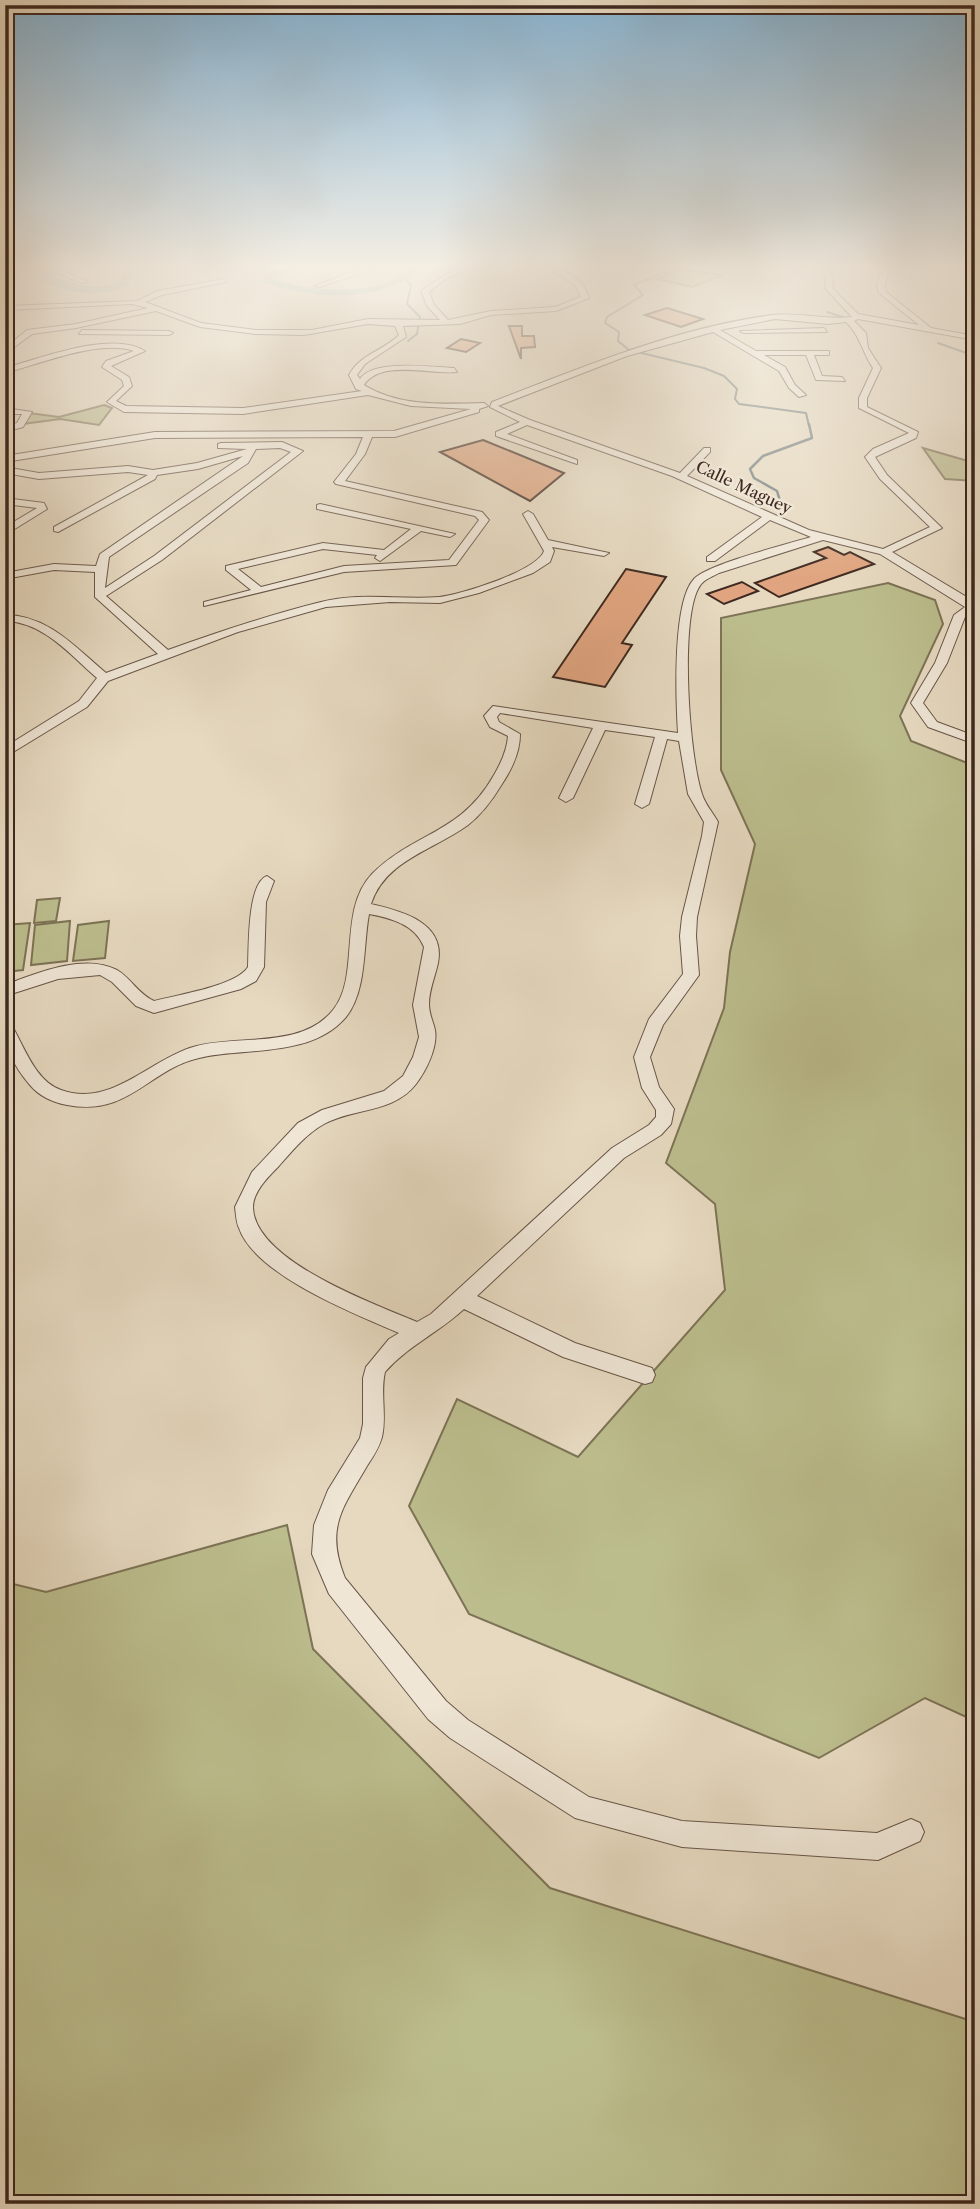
<svg xmlns="http://www.w3.org/2000/svg" width="980" height="2209" font-family="'Libre Caslon Text',serif">
<style>
.green{fill:#bcbd8d;stroke:#7d7356;stroke-width:2}
.lines{fill:none;stroke-linecap:round;stroke-linejoin:round}
.stream-far1{stroke:#757f7d;stroke-width:2}
.stream{stroke:#757f7d;stroke-width:2.5}
.river{fill:#99b8bb;fill-rule:evenodd}
.building{fill:#e0a580;stroke:#3e2920;stroke-width:2}
.minor-casing{stroke:#685548;stroke-width:2}
.minor{fill:#efe6d6;fill-rule:evenodd}
.labels{text-anchor:middle;dominant-baseline:central;stroke-width:5;stroke-linejoin:round;paint-order:stroke}
.far-street-label{font-size:16px;fill:#3e2920;stroke:#efe6d6}
</style>
<rect width="100%" height="100%" fill="#e6d9c0"/>
<filter id="stains"><feTurbulence type="fractalNoise" baseFrequency=".00286" numOctaves="4"/><feColorMatrix values="0 0 0 0 .2 0 0 0 0 .09 0 0 0 0 .02 0 0 0 .5 -.17"/></filter>
<radialGradient id="worn" r=".72"><stop offset=".6" stop-color="#630" stop-opacity="0"/><stop offset="1" stop-color="#630" stop-opacity=".3"/></radialGradient>
<!-- green -->
<g class="green">
<path d="M 680,269 L 723,275 L 692,287 L 657,279 Z"/>
<path d="M 104,405 L 112,408 L 99,425 L 60,419 L 23,424 L 29,413 L 59,417 Z"/>
<path d="M 923,448 L 975,463 L 975,481 L 945,479 Z"/>
<path d="M 888,583 L 935,600 L 943,624 L 900,716 L 911,741 L 975,766 L 975,1721 L 925,1698 L 819,1758 L 469,1614 L 409,1506 L 457,1399 L 578,1457 L 725,1290 L 715,1204 L 666,1163 L 724,1008 L 730,952 L 755,844 L 721,770 L 721,618 Z"/>
<path d="M 60,898 L 56,921 L 34,923 L 37,900 Z"/>
<path d="M 70,921 L 67,961 L 31,965 L 35,925 Z"/>
<path d="M 109,921 L 105,958 L 73,961 L 78,925 Z"/>
<path d="M 30,923 L 23,970 L 5,972 L 5,925 Z"/>
<path d="M 287,1525 L 313,1649 L 550,1888 L 975,2022 L 975,2204 L 5,2204 L 5,1582 L 46,1592 Z"/>
</g>
<g class="lines">
<!-- stream-far1 -->
<g class="stream-far1">
<path d="M 672,269 L 634,285 L 643,295 L 607,317 L 605,323 L 619,332 L 618,341 L 629,350 L 704,368 L 724,376 L 737,389 L 735,399 L 739,404 L 806,413 L 809,426"/>
<path d="M 403,276 L 411,285 L 407,304 L 420,317 L 417,334 L 408,341"/>
<path d="M 827,312 L 843,317"/>
<path d="M 938,343 L 975,356"/>
</g>
<!-- stream -->
<path class="stream" d="M 784,514 L 777,491 L 754,478 L 750,469 L 763,456 L 812,438 L 809,424"/>
<!-- river -->
<g class="river">
<path d="M 22,269 C 58,269 83,298 120,281 L 123,269 L 133,269 L 129,285 C 94,301 52,292 22,269 Z"/>
<path d="M 279,269 L 295,269 L 274,279 C 305,289 348,294 380,285 C 395,281 402,269 420,269 C 376,304 316,299 265,283 L 265,275 Z"/>
</g>
</g>
<!-- building -->
<g class="building">
<path d="M 667,308 L 703,319 L 681,327 L 645,315 Z"/>
<path d="M 509,326 L 522,326 L 522,336 L 534,336 L 535,347 L 521,348 L 521,359 Z"/>
<path d="M 461,339 L 480,343 L 466,352 L 447,348 Z"/>
<path d="M 483,440 L 564,473 L 530,501 L 440,452 Z"/>
<path d="M 828,547 L 844,555 L 850,552 L 874,564 L 779,597 L 755,583 L 826,558 L 814,552 Z"/>
<path d="M 626,569 L 666,577 L 622,643 L 632,645 L 605,687 L 553,677 Z"/>
<path d="M 742,582 L 758,591 L 724,604 L 707,594 Z"/>
</g>
<g class="lines">
<!-- minor casing -->
<g class="minor-casing">
<g id="minor">
<path d="M 48,269 L 58,269 L 88,282 L 82,283 Z"/>
<path d="M 86,269 L 95,269 L 97,272 L 94,274 Z"/>
<path d="M 361,269 L 372,269 L 320,287 L 314,286 Z"/>
<path d="M 458,269 L 469,269 L 447,278 L 429,292 L 434,305 L 448,320 L 491,311 L 555,307 L 581,297 L 575,285 L 550,269 C 568,269 584,281 589,298 L 556,311 L 491,315 L 460,324 L 403,326 L 406,337 L 365,364 L 357,375 L 360,379 C 373,359 432,367 454,368 L 457,372 C 431,375 381,359 364,385 C 399,407 444,404 484,403 L 488,406 L 479,409 L 479,412 L 395,437 L 372,437 L 365,454 L 345,481 L 482,512 L 489,520 L 456,565 L 344,572 L 204,606 L 204,602 L 251,590 L 226,570 L 226,566 L 323,543 L 384,550 L 411,529 L 317,509 L 317,505 L 320,504 L 455,534 L 450,537 L 421,531 L 380,561 L 375,558 L 377,555 L 323,549 L 238,569 L 261,587 L 344,566 L 449,560 L 479,520 L 475,516 L 336,484 L 334,482 L 356,454 L 363,437 L 155,438 L 5,462 L 5,456 L 155,432 L 394,431 L 471,409 L 411,406 L 368,395 L 243,414 L 124,412 L 107,402 L 124,386 L 122,380 L 102,367 L 106,361 L 134,351 C 99,339 40,364 5,373 L 5,368 C 41,358 112,330 145,351 L 111,366 L 129,377 L 132,386 L 116,401 L 126,406 L 243,408 L 362,391 L 356,389 L 349,375 C 360,354 383,351 399,335 L 395,326 L 368,324 L 304,335 L 256,334 L 200,327 L 156,311 L 76,328 L 32,334 L 5,354 L 5,348 L 27,330 L 76,324 L 148,308 L 132,304 L 5,310 L 5,306 L 137,301 L 157,291 L 224,279 L 226,282 L 162,295 L 145,302 L 201,323 L 256,330 L 312,330 L 368,319 L 440,320 L 427,306 L 421,291 L 443,276 Z"/>
<path d="M 799,269 L 806,269 L 801,275 L 798,273 Z"/>
<path d="M 824,269 L 831,269 L 833,289 L 858,314 L 919,325 L 879,293 L 877,285 L 882,269 L 889,269 L 885,285 L 886,292 L 931,328 L 975,336 L 975,340 L 858,319 L 854,321 L 866,333 L 868,348 L 881,368 L 867,398 L 867,407 L 918,432 L 916,438 L 875,457 L 887,475 L 942,528 L 892,552 L 975,602 L 975,610 L 965,617 L 947,663 L 923,703 L 937,722 L 975,736 L 975,744 L 928,727 L 911,703 L 935,663 L 954,615 L 965,607 L 880,554 L 823,540 L 719,573 C 710,578 702,580 698,589 C 680,624 689,755 702,794 C 705,804 713,813 718,822 L 697,917 L 696,936 L 699,975 L 663,1025 L 650,1057 L 659,1087 L 674,1109 L 671,1124 L 661,1135 L 624,1158 L 477,1296 L 575,1343 L 652,1368 L 655,1375 L 652,1382 L 645,1384 L 563,1357 L 464,1309 C 438,1333 409,1345 385,1372 C 380,1393 387,1415 382,1437 C 379,1448 373,1457 367,1466 C 342,1509 325,1528 345,1578 L 446,1701 L 468,1720 L 589,1797 L 682,1821 L 877,1833 L 911,1819 L 920,1823 L 924,1832 L 920,1841 L 878,1860 L 682,1847 L 575,1818 L 450,1738 L 428,1719 L 329,1594 L 312,1554 L 314,1525 L 328,1490 L 360,1438 L 363,1424 L 363,1378 L 366,1367 L 389,1339 L 399,1333 C 355,1314 255,1275 239,1228 C 236,1222 236,1214 235,1207 L 252,1172 L 298,1123 L 322,1110 L 384,1091 L 403,1076 L 413,1057 L 419,1037 L 413,1005 L 424,947 C 415,924 390,918 369,914 C 363,946 367,991 346,1017 C 311,1058 246,1047 199,1058 C 149,1069 129,1117 67,1105 C 52,1102 39,1096 30,1085 C 13,1065 5,1048 5,1022 L 11,1024 C 24,1046 35,1081 61,1090 C 111,1108 149,1060 193,1047 C 237,1034 301,1050 333,1010 C 361,976 337,911 372,874 C 414,832 461,834 494,775 C 501,763 507,750 508,736 L 490,727 L 484,716 L 493,706 L 678,733 C 676,700 672,602 694,579 C 708,564 788,544 811,537 L 770,520 L 715,561 L 707,561 L 707,557 L 762,517 L 672,476 L 527,425 L 507,434 L 577,460 L 577,464 L 496,436 L 496,432 L 520,422 L 490,407 L 492,402 C 583,367 675,328 772,315 C 797,312 824,320 852,317 L 826,289 ZM 775,319 L 828,324 L 846,322 C 860,335 862,352 873,368 L 859,398 L 859,408 L 909,433 L 873,449 L 865,457 L 880,479 L 930,527 L 883,549 L 809,530 L 687,476 L 710,452 L 710,448 L 704,448 L 680,473 L 530,420 L 498,406 L 627,356 L 713,332 L 779,371 L 789,388 L 799,397 L 806,395 L 795,385 L 785,367 L 764,355 L 806,355 L 816,380 L 845,381 L 842,377 L 822,376 L 814,355 L 829,355 L 829,351 L 756,351 L 720,330 ZM 500,713 L 593,728 L 559,798 L 566,802 L 573,798 L 605,730 L 655,737 L 635,804 L 642,808 L 649,804 L 667,739 L 679,741 L 688,794 L 704,822 L 702,836 L 682,917 L 680,936 L 683,974 L 649,1019 L 634,1057 L 642,1088 L 656,1110 L 656,1117 L 649,1125 L 612,1148 L 431,1314 L 417,1322 C 375,1304 254,1261 253,1207 C 253,1192 268,1177 278,1167 C 292,1151 306,1134 324,1124 C 353,1108 394,1113 416,1084 C 426,1071 438,1047 435,1030 C 433,1021 429,1014 429,1004 C 429,990 435,977 438,963 C 446,922 401,911 371,904 C 385,860 434,850 468,825 C 482,814 493,799 502,784 C 512,769 520,752 520,734 L 499,722 L 497,717 Z"/>
<path d="M 824,328 L 827,332 L 744,333 L 740,331 Z"/>
<path d="M 82,330 L 169,331 L 173,333 L 169,335 L 79,334 Z"/>
<path d="M 5,408 L 32,412 L 23,427 L 5,432 L 5,426 L 17,423 L 22,414 L 5,414 Z"/>
<path d="M 282,442 L 303,451 L 162,560 L 106,596 L 168,650 C 218,632 269,615 321,602 C 359,592 400,600 439,597 C 460,595 537,571 544,551 L 523,514 L 528,511 L 533,514 L 548,540 L 609,553 L 604,556 L 552,547 L 554,551 L 550,562 L 533,573 L 479,593 L 440,603 L 390,602 L 326,607 L 238,632 L 108,681 L 87,707 L 5,757 L 5,747 L 79,701 L 97,678 C 70,655 44,622 5,621 L 5,615 C 48,615 75,647 106,673 L 158,654 L 95,597 L 95,572 L 54,570 L 5,579 L 5,573 L 54,564 L 96,566 L 100,554 L 243,456 L 198,469 L 157,475 L 155,479 L 58,532 L 54,531 L 54,527 L 148,475 L 128,472 L 39,479 L 5,473 L 5,467 L 39,473 L 128,466 L 153,470 L 197,463 L 247,449 L 218,448 L 218,444 L 221,443 ZM 280,448 L 291,452 L 154,556 L 105,588 L 109,557 L 248,463 L 256,449 Z"/>
<path d="M 5,498 L 44,503 L 47,509 L 5,535 L 5,527 L 37,508 L 5,504 Z"/>
<path d="M 267,876 L 274,881 L 266,902 L 264,967 L 256,981 L 241,989 L 154,1013 L 136,1006 L 112,982 L 100,975 L 58,979 L 5,996 L 5,985 C 37,973 84,953 117,970 C 131,978 138,994 154,1001 C 177,995 236,986 248,967 C 249,948 247,883 267,876 Z"/>
</g>
</g>
<!-- minor -->
<use href="#minor" class="minor"/>
</g>
<!-- sky -->
<linearGradient id="sky" x2="0" y2="1"><stop stop-color="#88b6d6"/><stop offset="0.46" stop-color="#f4eee3"/><stop offset="1" stop-color="#f4eee3" stop-opacity="0"/></linearGradient>
<rect width="980" height="579" fill="url(#sky)"/>
<g class="labels">
<!-- far-street labels -->
<g class="far-street-label">
<text transform="translate(744 487) rotate(25)">Calle Maguey</text>
</g>
</g>
<!-- margin -->
<rect width="980" height="2209" fill="none" stroke="#e6d9c0" stroke-width="28"/>
<rect x="7" y="7" width="966" height="2195" fill="none" stroke="#3e2920" stroke-width="3.5"/>
<rect x="14" y="14" width="952" height="2181" fill="none" stroke="#3e2920" stroke-width="2"/>
<rect width="100%" height="100%" filter="url(#stains)"/>
<rect width="100%" height="100%" fill="url(#worn)"/>
</svg>
